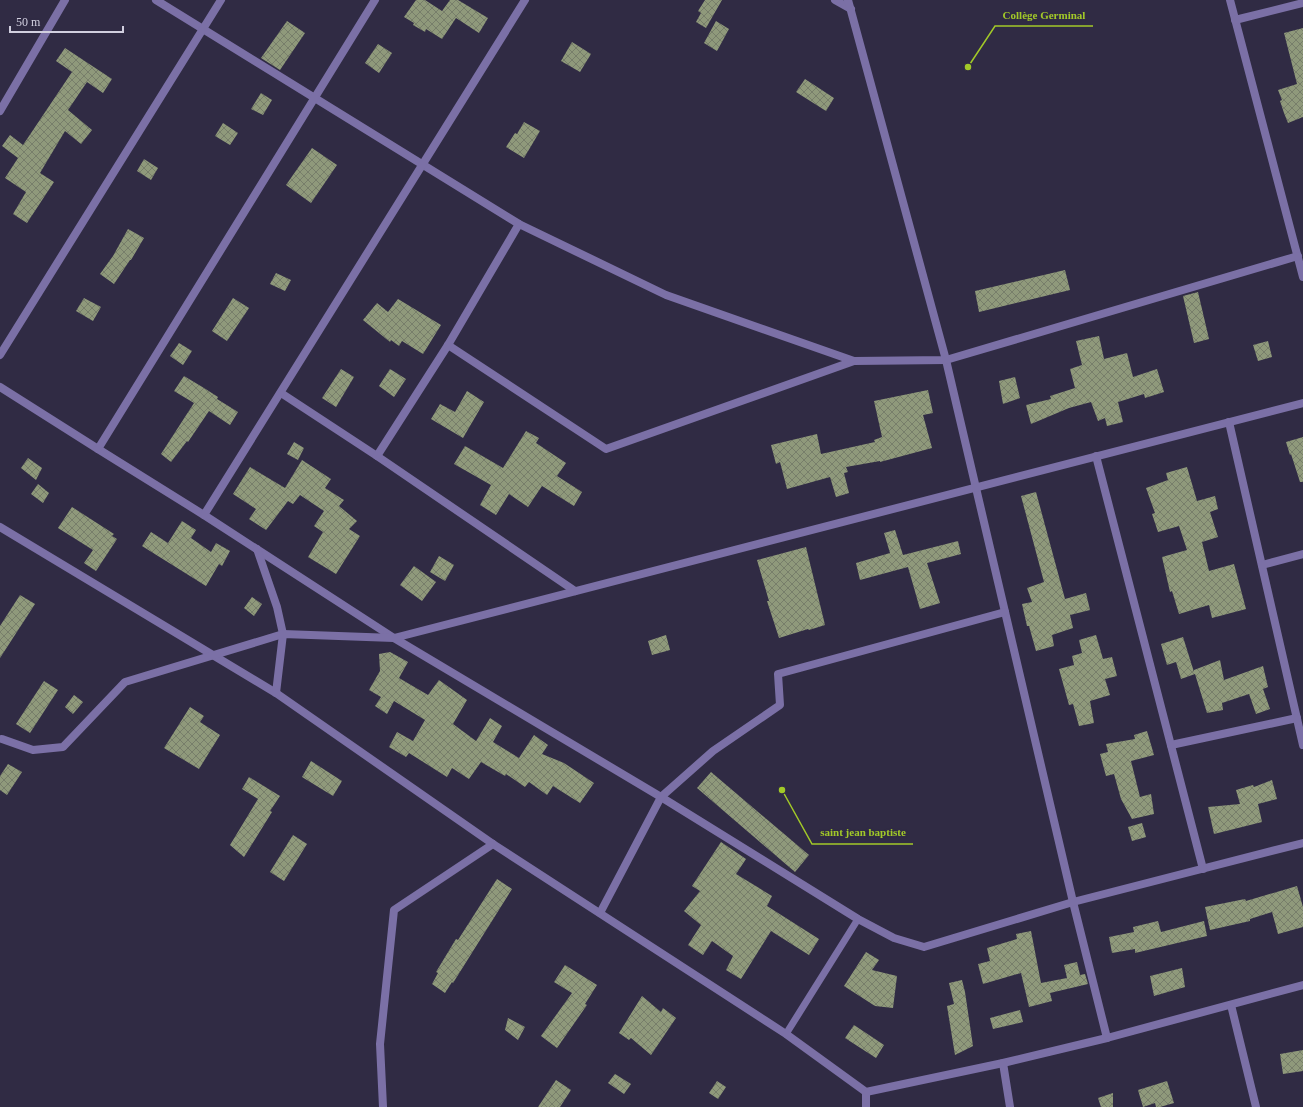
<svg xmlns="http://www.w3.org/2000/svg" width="1303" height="1107" font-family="'Times New Roman',serif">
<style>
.building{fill:url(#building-cross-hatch)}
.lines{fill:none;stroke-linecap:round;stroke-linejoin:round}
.lane{stroke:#7b70a6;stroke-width:7}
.street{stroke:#7b70a6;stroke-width:8}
.leader{fill:none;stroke:#a2c928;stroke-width:1.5}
.callout-dot{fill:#a2c928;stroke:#302b44;stroke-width:1.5}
.callout-label{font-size:11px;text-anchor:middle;font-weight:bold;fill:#a2c928;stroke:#302b44;stroke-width:4;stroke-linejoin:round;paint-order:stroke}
</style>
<defs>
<pattern id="building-cross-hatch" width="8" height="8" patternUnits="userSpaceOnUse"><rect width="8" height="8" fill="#8f997b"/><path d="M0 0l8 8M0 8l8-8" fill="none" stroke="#777e6a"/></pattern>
</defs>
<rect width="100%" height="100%" fill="#302b44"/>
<!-- building -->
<g class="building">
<path d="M 416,0 L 425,0 L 442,11 L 450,0 L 458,0 L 488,18 L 479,33 L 456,18 L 442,39 L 426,29 L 425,32 L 413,25 L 414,23 L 404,17 Z"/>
<path d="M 705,0 L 722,0 L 706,28 L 696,22 L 701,13 L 698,11 Z"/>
<path d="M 287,21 L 305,33 L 280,70 L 261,58 Z"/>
<path d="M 716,21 L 729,29 L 717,51 L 704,43 Z"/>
<path d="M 1303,28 L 1303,117 L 1288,123 L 1284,113 L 1280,101 L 1282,100 L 1278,90 L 1297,84 L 1284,33 Z"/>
<path d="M 572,42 L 591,54 L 580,72 L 561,61 Z"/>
<path d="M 378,44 L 392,53 L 379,73 L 365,63 Z"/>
<path d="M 65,48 L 112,79 L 103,93 L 87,82 L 68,110 L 92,130 L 81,144 L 65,131 L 40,173 L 54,182 L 27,223 L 13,214 L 26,192 L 5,178 L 18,158 L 2,146 L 10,135 L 23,145 L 72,72 L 56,61 Z"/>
<path d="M 805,79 L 834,98 L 826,111 L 796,92 Z"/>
<path d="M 261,93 L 272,100 L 263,115 L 251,109 Z"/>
<path d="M 524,122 L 540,131 L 524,158 L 506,147 L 515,133 L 517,134 Z"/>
<path d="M 223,123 L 238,133 L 230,145 L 215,136 Z"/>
<path d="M 312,148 L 337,165 L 311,203 L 286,185 Z"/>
<path d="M 144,159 L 158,168 L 151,180 L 137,171 Z"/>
<path d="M 128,229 L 144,238 L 131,260 L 130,260 L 114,284 L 100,274 L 113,256 Z"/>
<path d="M 1065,270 L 1070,290 L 979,312 L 975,291 Z"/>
<path d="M 276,273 L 291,280 L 285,291 L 270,284 Z"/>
<path d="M 1198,292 L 1209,339 L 1194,343 L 1183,296 Z"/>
<path d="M 84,298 L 101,307 L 93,321 L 76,311 Z"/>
<path d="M 233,298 L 249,308 L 227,341 L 212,331 Z"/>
<path d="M 398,299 L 441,325 L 423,354 L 402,341 L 399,346 L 391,340 L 390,342 L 363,320 L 377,303 L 388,312 Z"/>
<path d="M 1099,336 L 1104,359 L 1127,353 L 1133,377 L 1157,369 L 1164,392 L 1145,398 L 1144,394 L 1118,402 L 1123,422 L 1107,426 L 1105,418 L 1098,421 L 1091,402 L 1069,408 L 1031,424 L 1026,405 L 1051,399 L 1050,396 L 1075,388 L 1070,369 L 1082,365 L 1076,341 Z"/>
<path d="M 1268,341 L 1272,357 L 1258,361 L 1253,345 Z"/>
<path d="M 179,343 L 192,351 L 183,365 L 170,356 Z"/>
<path d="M 341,369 L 354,377 L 336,407 L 322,398 Z"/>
<path d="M 390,369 L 406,379 L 394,397 L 379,386 Z"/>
<path d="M 184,376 L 204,388 L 218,397 L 217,399 L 238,412 L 230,425 L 209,411 L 188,442 L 187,441 L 171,462 L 161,454 L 194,403 L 174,391 Z"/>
<path d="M 1015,377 L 1020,398 L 1003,404 L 999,381 Z"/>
<path d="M 928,390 L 933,413 L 923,415 L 932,448 L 880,462 L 880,461 L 846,467 L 848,472 L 844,473 L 849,493 L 836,497 L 830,477 L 787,489 L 780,462 L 776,464 L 771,445 L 817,434 L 821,454 L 875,442 L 874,440 L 882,437 L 874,401 Z"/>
<path d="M 467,391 L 484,402 L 463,438 L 431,419 L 440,404 L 455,412 Z"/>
<path d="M 526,431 L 539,438 L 536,443 L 566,463 L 557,476 L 582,492 L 574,506 L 542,486 L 528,507 L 509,494 L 496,515 L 480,505 L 491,485 L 454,464 L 465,446 L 503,468 Z"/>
<path d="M 1303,437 L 1303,482 L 1300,482 L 1291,454 L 1290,455 L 1286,442 Z"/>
<path d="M 294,442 L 304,448 L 298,460 L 287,454 Z"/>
<path d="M 28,458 L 42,468 L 36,480 L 21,468 Z"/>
<path d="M 302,460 L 331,479 L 325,488 L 344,500 L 339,506 L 357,521 L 349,529 L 360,536 L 336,574 L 308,557 L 323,532 L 314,526 L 324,511 L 300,495 L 293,504 L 288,501 L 266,530 L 249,519 L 256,509 L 233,494 L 250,467 L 285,488 Z"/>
<path d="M 1187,467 L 1197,501 L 1215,496 L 1218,509 L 1210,512 L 1218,537 L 1202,542 L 1209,571 L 1234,564 L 1246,609 L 1212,618 L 1209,605 L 1179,614 L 1172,591 L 1170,592 L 1162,557 L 1187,550 L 1179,526 L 1158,532 L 1152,514 L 1155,513 L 1146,488 L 1168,480 L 1166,473 Z"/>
<path d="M 38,484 L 49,493 L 43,503 L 31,494 Z"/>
<path d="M 1036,492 L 1065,599 L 1086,593 L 1090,610 L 1070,615 L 1073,628 L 1052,635 L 1054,646 L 1036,651 L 1029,626 L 1027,626 L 1022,604 L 1032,602 L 1027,588 L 1044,582 L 1021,496 Z"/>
<path d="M 72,507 L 114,534 L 112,536 L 117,539 L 96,571 L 84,563 L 93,550 L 58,528 Z"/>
<path d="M 182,521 L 196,530 L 191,538 L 211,552 L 216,543 L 230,551 L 222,566 L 219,564 L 206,586 L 142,546 L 151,532 L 168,543 Z"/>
<path d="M 895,530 L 903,555 L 958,541 L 961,554 L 927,563 L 940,603 L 920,609 L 908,567 L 860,580 L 856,563 L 890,553 L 884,533 Z"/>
<path d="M 806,547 L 825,625 L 809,630 L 808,629 L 779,638 L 767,601 L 769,601 L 757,560 Z"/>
<path d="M 439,556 L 454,565 L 445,581 L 430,572 Z"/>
<path d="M 414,566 L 436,582 L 422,601 L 400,585 Z"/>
<path d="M 20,595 L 35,604 L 0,658 L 0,626 Z"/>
<path d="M 252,597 L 262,604 L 254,616 L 244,608 Z"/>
<path d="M 666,635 L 670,650 L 652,655 L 648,641 Z"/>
<path d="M 1096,635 L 1103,659 L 1112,657 L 1117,676 L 1105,679 L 1110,695 L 1090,701 L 1094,723 L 1079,726 L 1073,704 L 1069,705 L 1059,669 L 1074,665 L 1072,656 L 1082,653 L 1079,640 Z"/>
<path d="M 1183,637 L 1194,672 L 1194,670 L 1220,660 L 1224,680 L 1263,666 L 1268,687 L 1263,689 L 1270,709 L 1256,714 L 1249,694 L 1222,703 L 1223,710 L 1207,713 L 1195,674 L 1181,679 L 1176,662 L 1167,665 L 1161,644 Z"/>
<path d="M 390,652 L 408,662 L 399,678 L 428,695 L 439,680 L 467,700 L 453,724 L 476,741 L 490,718 L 502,726 L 493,742 L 519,758 L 534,735 L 548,745 L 542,754 L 564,763 L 594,783 L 580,803 L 553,786 L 547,795 L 529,782 L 525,787 L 506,774 L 505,776 L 481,762 L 469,779 L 452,768 L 447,777 L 409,753 L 406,757 L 389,747 L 397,732 L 413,741 L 425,720 L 394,701 L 387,714 L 375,706 L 381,697 L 369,690 L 380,671 L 379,654 Z"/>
<path d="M 44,681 L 58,690 L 30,733 L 16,724 Z"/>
<path d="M 74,695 L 83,702 L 73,714 L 65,707 Z"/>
<path d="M 190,707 L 204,716 L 200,722 L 220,735 L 199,769 L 164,748 Z"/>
<path d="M 1147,731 L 1154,755 L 1131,761 L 1140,797 L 1151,794 L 1154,814 L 1132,819 L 1121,799 L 1114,774 L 1106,776 L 1100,754 L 1108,752 L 1106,744 L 1135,739 L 1134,735 Z"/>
<path d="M 311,761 L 342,781 L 333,796 L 302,777 Z"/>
<path d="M 8,764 L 22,772 L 7,795 L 0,790 L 0,776 Z"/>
<path d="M 711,772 L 809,855 L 795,872 L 697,788 Z"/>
<path d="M 249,777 L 280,796 L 270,811 L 272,812 L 244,857 L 230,845 L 258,799 L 242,789 Z"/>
<path d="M 1272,780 L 1277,799 L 1258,804 L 1262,822 L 1214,834 L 1208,807 L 1240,804 L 1236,790 L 1253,785 L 1254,787 Z"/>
<path d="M 1142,823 L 1146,837 L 1132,841 L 1128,827 Z"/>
<path d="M 293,835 L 307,844 L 284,881 L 270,872 Z"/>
<path d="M 721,842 L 746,859 L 736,874 L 772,896 L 767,906 L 819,939 L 809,955 L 771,931 L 741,979 L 726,970 L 733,956 L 712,941 L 703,955 L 688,945 L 701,925 L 684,911 L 700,891 L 692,886 Z"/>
<path d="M 497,879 L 512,889 L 453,983 L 452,982 L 445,993 L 432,984 L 438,973 L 436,972 L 456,939 L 458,940 Z"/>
<path d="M 1297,886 L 1303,907 L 1303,927 L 1278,934 L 1272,912 L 1250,919 L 1250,921 L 1210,930 L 1205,907 L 1245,899 L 1246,901 Z"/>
<path d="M 1158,921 L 1161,932 L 1204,921 L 1207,936 L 1135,953 L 1135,949 L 1112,953 L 1109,937 L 1134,932 L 1133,927 Z"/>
<path d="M 1031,931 L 1041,983 L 1067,978 L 1064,965 L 1077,962 L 1080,975 L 1085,974 L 1088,984 L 1050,993 L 1052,1001 L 1029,1007 L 1021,973 L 983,984 L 978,964 L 990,961 L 987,948 L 1017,939 L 1016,934 Z"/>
<path d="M 866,952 L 879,960 L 872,970 L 897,976 L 893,1008 L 875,1006 L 844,986 Z"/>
<path d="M 565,965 L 597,985 L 585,1004 L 587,1005 L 557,1048 L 541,1036 L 572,993 L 554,982 Z"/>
<path d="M 1182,968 L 1185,987 L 1154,996 L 1150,976 Z"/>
<path d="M 962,980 L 965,992 L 973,1046 L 955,1055 L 947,1006 L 954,1004 L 949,983 Z"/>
<path d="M 642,996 L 661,1012 L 663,1008 L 676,1018 L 651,1055 L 631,1038 L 629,1040 L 619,1033 Z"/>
<path d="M 1020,1010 L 1023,1022 L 993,1029 L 990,1018 Z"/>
<path d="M 508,1018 L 525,1027 L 518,1040 L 505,1030 Z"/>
<path d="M 854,1025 L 884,1045 L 876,1058 L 845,1038 Z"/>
<path d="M 1303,1050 L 1303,1071 L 1283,1074 L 1280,1054 Z"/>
<path d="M 615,1074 L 631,1084 L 624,1094 L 608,1083 Z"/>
<path d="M 556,1080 L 571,1090 L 560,1107 L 538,1107 Z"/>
<path d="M 717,1081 L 726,1087 L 718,1099 L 709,1093 Z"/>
<path d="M 1167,1081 L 1174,1103 L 1160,1107 L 1156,1107 L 1155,1103 L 1143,1107 L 1138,1090 Z"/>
<path d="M 1113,1093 L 1113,1107 L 1101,1107 L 1098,1098 Z"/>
</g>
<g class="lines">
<!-- lane -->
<path class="lane" d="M 786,1034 L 858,919"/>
<!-- street -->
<g class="street">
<path d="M 156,0 L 519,224 L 666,295 L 854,361"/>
<path d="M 835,0 L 851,9"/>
<path d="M 848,0 L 946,360 L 1073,902 L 1107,1038"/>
<path d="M 1230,0 L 1303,277"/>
<path d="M 1235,20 L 1303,3"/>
<path d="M 0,111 L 65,0"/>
<path d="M 448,345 L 606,449 L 854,361 L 946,360 L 1298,256"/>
<path d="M 0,355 L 221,0"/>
<path d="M 0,387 L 98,449 L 204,515 L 394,638 L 661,797 L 858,919 L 894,938 L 924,947 L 1073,902 L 1303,843"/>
<path d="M 281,393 L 377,456 L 575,591"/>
<path d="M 1229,422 L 1303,745"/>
<path d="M 98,449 L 375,0"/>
<path d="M 377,456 L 448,345 L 519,224"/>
<path d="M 1096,456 L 1203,869"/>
<path d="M 204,515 L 525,0"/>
<path d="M 0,527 L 276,693 L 493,844 L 786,1034 L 866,1092 L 1003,1063 L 1107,1038 L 1303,985"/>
<path d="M 257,549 L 277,607 L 283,634 L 276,693"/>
<path d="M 1262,565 L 1303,554"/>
<path d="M 2,739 L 33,750 L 63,747 L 125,682 L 283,634 L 394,638 L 1303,403"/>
<path d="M 1171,745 L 1297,718"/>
<path d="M 600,913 L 661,797 L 713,751 L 780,705 L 778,674 L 1005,612"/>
<path d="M 1231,1005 L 1256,1107"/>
<path d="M 1003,1063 L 1010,1107"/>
<path d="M 866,1092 L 866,1107"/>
<path d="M 383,1107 L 380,1044 L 394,910 L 493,844"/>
</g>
</g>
<!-- callouts -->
<path class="leader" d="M968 67L995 26H1093M782 790L812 844H913"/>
<g class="callout-dot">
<circle cx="968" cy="67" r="4"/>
<circle cx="782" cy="790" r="4"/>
</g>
<g class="callout-label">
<text x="1044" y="19">Collège Germinal</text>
<text x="863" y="836">saint jean baptiste</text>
</g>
<!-- scale -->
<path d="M10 26v6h113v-6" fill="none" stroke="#d1cfdf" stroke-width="2"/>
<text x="16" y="26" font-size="12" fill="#d1cfdf" stroke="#302b44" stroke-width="3" paint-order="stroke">50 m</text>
</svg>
